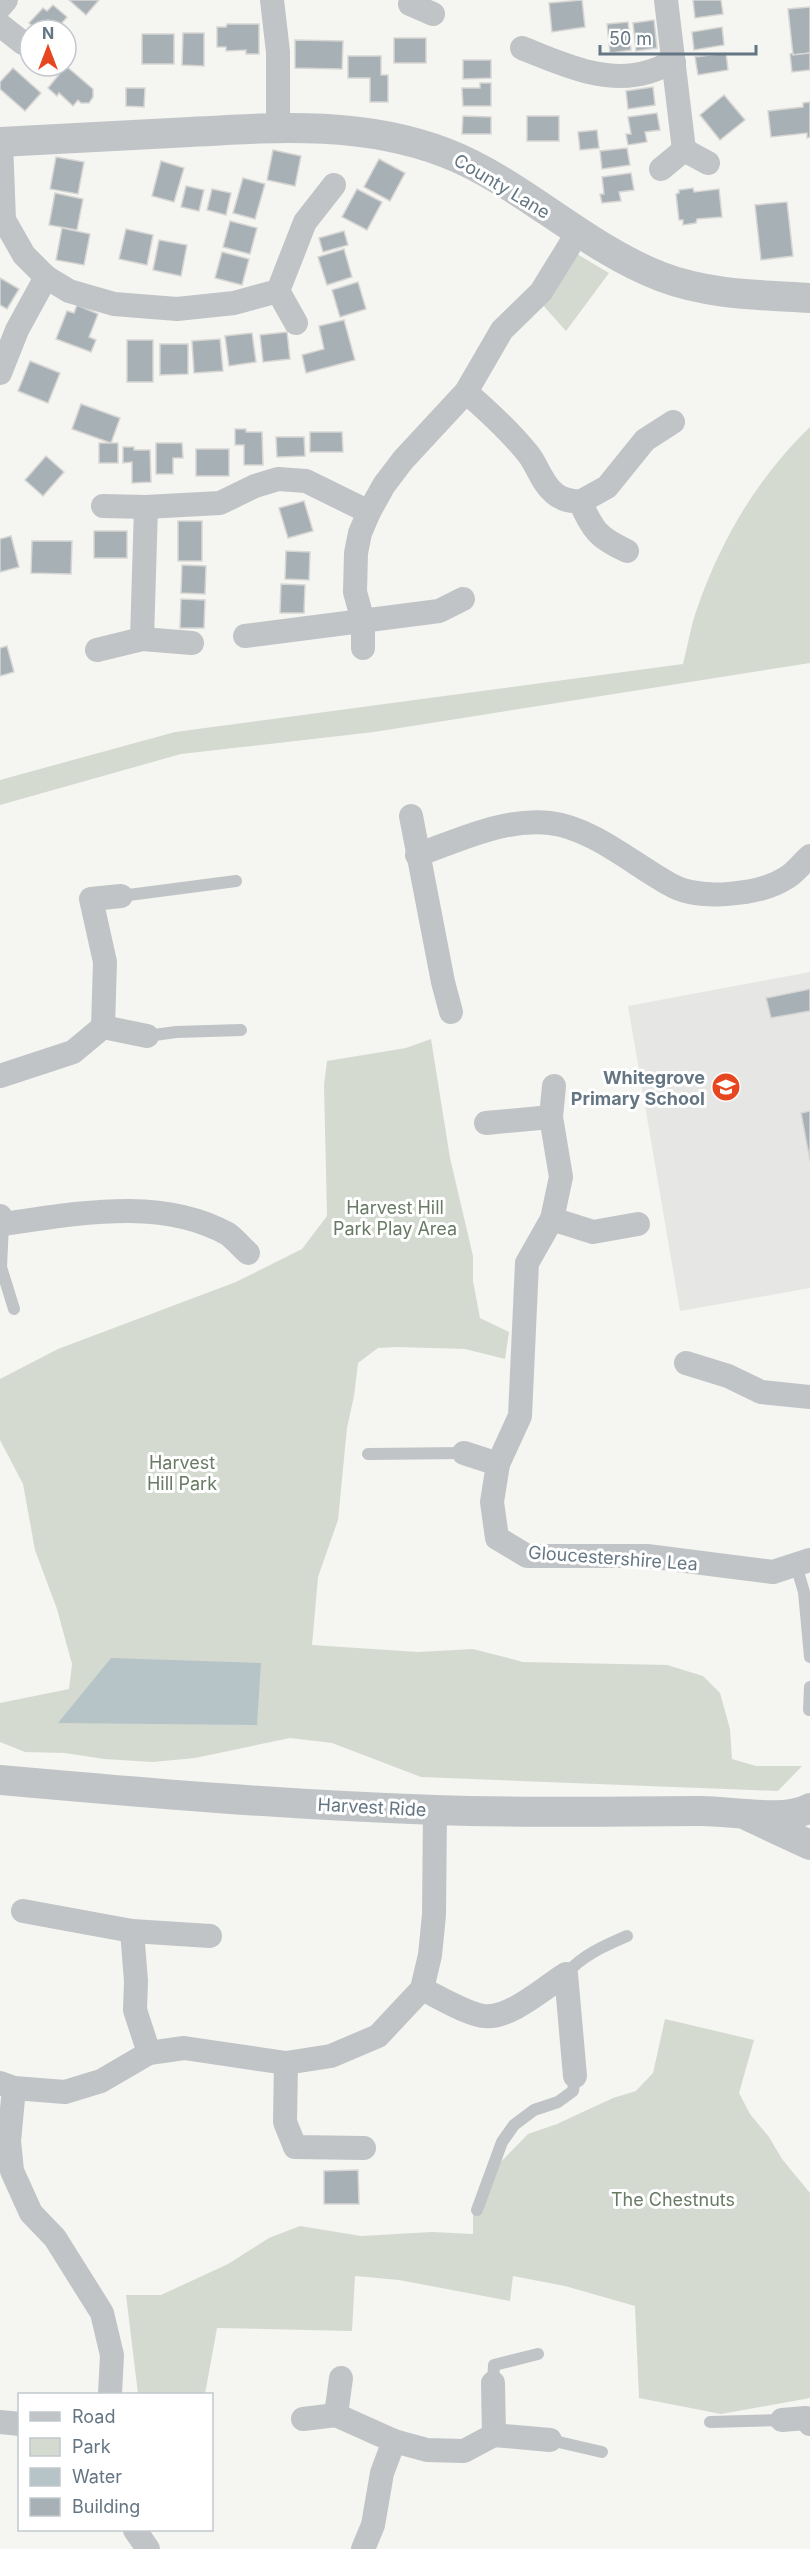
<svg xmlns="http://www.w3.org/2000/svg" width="810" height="2549" font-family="Inter,sans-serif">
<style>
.built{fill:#e6e7e5}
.green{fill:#d5dad0}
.water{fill:#b6c4c7}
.building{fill:#a7b0b5;stroke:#d7d6d4;stroke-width:1.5}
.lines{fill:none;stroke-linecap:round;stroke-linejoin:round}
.service{stroke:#c0c4c7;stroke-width:12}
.minor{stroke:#c0c4c7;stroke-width:24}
.tertiary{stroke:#c0c4c7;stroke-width:30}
.labels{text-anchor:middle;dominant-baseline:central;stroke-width:6;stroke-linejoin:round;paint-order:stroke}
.street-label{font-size:18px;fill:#647683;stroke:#fff}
.poi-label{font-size:18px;font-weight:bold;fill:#647683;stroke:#fff;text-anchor:end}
.park-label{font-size:18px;fill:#687a63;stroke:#fff}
</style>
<rect width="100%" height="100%" fill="#f5f5f1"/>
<!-- built -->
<path class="built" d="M 810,972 L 810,1288 L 680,1311 L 628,1006 Z"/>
<!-- green -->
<g class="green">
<path d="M 577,254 L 609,273 L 566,331 L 541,303 Z"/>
<path d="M 810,427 L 810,663 L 374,732 L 181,754 L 0,805 L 0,780 L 175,732 L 683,664 C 688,645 691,624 698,606 C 722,538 758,477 810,427 Z"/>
<path d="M 431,1039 L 450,1158 L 473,1256 L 473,1281 L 480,1318 L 509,1332 L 505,1359 L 465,1349 L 397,1347 L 378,1348 L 358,1363 L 354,1396 L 347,1428 L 338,1520 L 318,1577 L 312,1645 L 418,1652 L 473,1649 L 523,1662 L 667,1665 L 703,1676 L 720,1693 L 730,1729 L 732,1759 L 756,1766 L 802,1766 L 778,1791 L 421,1777 L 332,1743 L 290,1738 L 195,1758 L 153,1762 L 104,1759 L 65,1753 L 25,1752 L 0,1742 L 0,1703 L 69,1689 L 72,1664 L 57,1609 L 35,1550 L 23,1484 L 0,1440 L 0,1379 L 58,1349 L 236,1282 L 302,1249 L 327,1216 L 324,1085 L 327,1061 L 406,1048 Z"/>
<path d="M 665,2019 L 754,2040 L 739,2093 L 750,2114 L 769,2137 L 782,2159 L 810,2193 L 810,2398 L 721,2414 L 639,2398 L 635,2306 L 565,2286 L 513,2276 L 510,2301 L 399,2280 L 355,2276 L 352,2331 L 217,2328 L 205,2394 L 138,2394 L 126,2295 L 161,2295 L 228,2264 L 269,2238 L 300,2226 L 361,2236 L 432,2232 L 473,2234 L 473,2206 L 488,2175 L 528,2134 L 557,2124 L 613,2098 L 636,2091 L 653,2073 Z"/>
</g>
<!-- water -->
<path class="water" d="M 111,1658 L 261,1663 L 257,1725 L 58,1723 Z"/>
<!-- building -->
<g class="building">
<path d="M 69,0 L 99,0 L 86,15 Z"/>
<path d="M 582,0 L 585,27 L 552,32 L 549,3 Z"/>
<path d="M 693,0 L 721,0 L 723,14 L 695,18 Z"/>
<path d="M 53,5 L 67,17 L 61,24 L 63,26 L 60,30 L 37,30 L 29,23 L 43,8 L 47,11 Z"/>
<path d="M 810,7 L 810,53 L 793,55 L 788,9 Z"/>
<path d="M 654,20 L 657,48 L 636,51 L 633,23 Z"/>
<path d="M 628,22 L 631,50 L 610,53 L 607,24 Z"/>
<path d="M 227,24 L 259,24 L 259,54 L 246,54 L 246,50 L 226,51 L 226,47 L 217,47 L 217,27 L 226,27 Z"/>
<path d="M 722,27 L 724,45 L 694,50 L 692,32 Z"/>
<path d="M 183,33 L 204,33 L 204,66 L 182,65 Z"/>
<rect x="142" y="34" width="32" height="30"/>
<rect x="394" y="38" width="32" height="25"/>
<path d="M 295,40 L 343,41 L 342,69 L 295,68 Z"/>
<path d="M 726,53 L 728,70 L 698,75 L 695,57 Z"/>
<path d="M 793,53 L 793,55 L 810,53 L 810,70 L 792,72 L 790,54 Z"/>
<path d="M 348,56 L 381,56 L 381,75 L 388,75 L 388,102 L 370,102 L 370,78 L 348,78 Z"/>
<path d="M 463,60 L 491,60 L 491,78 L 463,79 Z"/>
<path d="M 66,66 L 93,89 L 93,97 L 89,103 L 81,103 L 78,100 L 73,106 L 59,93 L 57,96 L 48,88 Z"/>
<path d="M 13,68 L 41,93 L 25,111 L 0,89 L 0,82 Z"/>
<path d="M 480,83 L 491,83 L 491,106 L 463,106 L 462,88 L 480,88 Z"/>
<path d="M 653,87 L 655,105 L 628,109 L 626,91 Z"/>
<path d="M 126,88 L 145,88 L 144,107 L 126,106 Z"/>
<path d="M 724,95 L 745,120 L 720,140 L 700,115 Z"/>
<path d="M 810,102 L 810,137 L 807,138 L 807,133 L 771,137 L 768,111 L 803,107 L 803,103 Z"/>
<path d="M 657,113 L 660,130 L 645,132 L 647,142 L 628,145 L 626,134 L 631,134 L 628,117 Z"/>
<path d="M 463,116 L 491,117 L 491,134 L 462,134 Z"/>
<rect x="527" y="116" width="32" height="25"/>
<path d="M 597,130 L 599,148 L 580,150 L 578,132 Z"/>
<path d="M 627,148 L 630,165 L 602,169 L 600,151 Z"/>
<path d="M 273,150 L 301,156 L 295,186 L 267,180 Z"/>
<path d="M 56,157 L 84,162 L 78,194 L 50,189 Z"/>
<path d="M 379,159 L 405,173 L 390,201 L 364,187 Z"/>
<path d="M 161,161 L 184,168 L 174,202 L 152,196 Z"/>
<path d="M 631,173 L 634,190 L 619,192 L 621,201 L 602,203 L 600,194 L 604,194 L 602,177 Z"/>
<path d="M 243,178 L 265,184 L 255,219 L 233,213 Z"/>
<path d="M 186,186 L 204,190 L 199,211 L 181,207 Z"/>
<path d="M 693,188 L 694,192 L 719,189 L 722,217 L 697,219 L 696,223 L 683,225 L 683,220 L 679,220 L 676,194 L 679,193 L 679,190 Z"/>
<path d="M 212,189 L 231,193 L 226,215 L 207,210 Z"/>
<path d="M 357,189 L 382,202 L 367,230 L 342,217 Z"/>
<path d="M 55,193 L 83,199 L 77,230 L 49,225 Z"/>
<path d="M 787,202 L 793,256 L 761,260 L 755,205 Z"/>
<path d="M 230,221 L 257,228 L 250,254 L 223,247 Z"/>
<path d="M 62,228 L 90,234 L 84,265 L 56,260 Z"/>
<path d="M 126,229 L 153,235 L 147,265 L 119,259 Z"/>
<path d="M 344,231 L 348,245 L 323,252 L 319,238 Z"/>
<path d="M 159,240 L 187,245 L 181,276 L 153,270 Z"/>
<path d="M 344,249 L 352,277 L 327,285 L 318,257 Z"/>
<path d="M 222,252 L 249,259 L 242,285 L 215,278 Z"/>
<path d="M 0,278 L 19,289 L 7,309 L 0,305 Z"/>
<path d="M 358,282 L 366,309 L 340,317 L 332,290 Z"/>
<path d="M 77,305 L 98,314 L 89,337 L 96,340 L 91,352 L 56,339 L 67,311 L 74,313 Z"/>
<path d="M 344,320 L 355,360 L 306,373 L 302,355 L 324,349 L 319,326 Z"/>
<path d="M 287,332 L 290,359 L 263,362 L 260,335 Z"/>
<path d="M 252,333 L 256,362 L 229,366 L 225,336 Z"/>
<path d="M 220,339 L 223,371 L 194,373 L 192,341 Z"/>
<rect x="127" y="340" width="26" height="42"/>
<path d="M 160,344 L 188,344 L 188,374 L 160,375 Z"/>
<path d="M 30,361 L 60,373 L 48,403 L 18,391 Z"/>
<path d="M 81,404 L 120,418 L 111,443 L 72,429 Z"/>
<path d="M 235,429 L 246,429 L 246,432 L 262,432 L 263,465 L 244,465 L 244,445 L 235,445 Z"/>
<path d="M 310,432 L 342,432 L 343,452 L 310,452 Z"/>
<path d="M 276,437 L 304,437 L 305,456 L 277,457 Z"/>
<rect x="99" y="443" width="19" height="20"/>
<path d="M 156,443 L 182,443 L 183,458 L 173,458 L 173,474 L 156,474 Z"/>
<path d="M 123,447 L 134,447 L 134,450 L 150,450 L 151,482 L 132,483 L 132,462 L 123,463 Z"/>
<rect x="196" y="449" width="33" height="27"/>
<path d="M 46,456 L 64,472 L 43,496 L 25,480 Z"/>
<path d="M 304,501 L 313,531 L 288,538 L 279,508 Z"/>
<rect x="178" y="521" width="24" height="40"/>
<rect x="94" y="531" width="33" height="27"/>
<path d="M 11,536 L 19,567 L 0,572 L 0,539 Z"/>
<path d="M 32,541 L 72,541 L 71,574 L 31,573 Z"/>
<path d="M 286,551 L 310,552 L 309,580 L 285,579 Z"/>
<path d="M 182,565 L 206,566 L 205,594 L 181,593 Z"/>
<path d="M 281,584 L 305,585 L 304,613 L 280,613 Z"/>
<path d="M 181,599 L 205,600 L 204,628 L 180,628 Z"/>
<path d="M 7,646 L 14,672 L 0,676 L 0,648 Z"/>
<path d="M 810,989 L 810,1011 L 771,1018 L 766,998 Z"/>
<path d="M 810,1111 L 810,1161 L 801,1113 Z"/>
<path d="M 358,2170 L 359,2204 L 324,2204 L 324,2171 Z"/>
</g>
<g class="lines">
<!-- service -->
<g class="service">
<path d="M 121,896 L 236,881"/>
<path d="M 147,1036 L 176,1032 L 241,1030"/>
<path d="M 3,1224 L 1,1267 L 14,1309"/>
<path d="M 368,1454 L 464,1453"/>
<path d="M 796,1565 L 804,1592 L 810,1657"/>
<path d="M 809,1710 L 810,1687"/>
<path d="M 566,1974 C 583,1955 604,1946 627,1936"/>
<path d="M 477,2210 L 502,2142 L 514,2125 L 534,2110 L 558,2102 L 573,2091 L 575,2076"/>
<path d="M 493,2383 L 494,2365 L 538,2354"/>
<path d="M 710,2422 L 782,2420"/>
<path d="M 550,2440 L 602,2452"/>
</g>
<!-- minor -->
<g class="minor">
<path d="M 272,0 L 278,52 L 278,127"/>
<path d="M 666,0 L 684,150"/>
<path d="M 410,4 L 433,14"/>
<path d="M 0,7 L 6,0"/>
<path d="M 0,25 L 23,43"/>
<path d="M 522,48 C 560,63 605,85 648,72 C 656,70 665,65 674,62"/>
<path d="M 1,142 L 4,220 L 24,255 L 46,277 L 69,291 L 114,304 L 177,309 L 234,303 L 278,291 L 305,222 L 334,185"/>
<path d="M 661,169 L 684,150 L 708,163"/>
<path d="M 278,291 L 296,323"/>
<path d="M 0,373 L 17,330 L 46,277"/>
<path d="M 466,392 C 489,412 510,431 529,455 C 538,467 542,483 554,493 C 561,500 571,501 580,502 C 594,531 597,537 627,551"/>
<path d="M 580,502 L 607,487 L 645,440 L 673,422"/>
<path d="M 103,506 L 146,507 L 220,503 L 255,486 L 278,479 L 306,481 L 369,512"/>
<path d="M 245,636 L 439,611 L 463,599"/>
<path d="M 142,639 L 192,643"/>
<path d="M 363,648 L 363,621 L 355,592 L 356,553 L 360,533 L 369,512 L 384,485 L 403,460 L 466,392 L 502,330 L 541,292 L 578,232"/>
<path d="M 97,650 L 142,639 L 146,507"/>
<path d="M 411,816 L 443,982 L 451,1012"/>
<path d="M 417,855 C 460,840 503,818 550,823 C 593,828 634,865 671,885 C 699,901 760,895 786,878 C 795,873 802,863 810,856"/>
<path d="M 103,1027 L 147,1036"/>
<path d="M 0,1076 L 73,1052 L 103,1027 L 105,962 L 91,899 L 121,896"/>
<path d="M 554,1086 L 551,1117 L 561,1177 L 552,1219 L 527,1263 L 520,1416 L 498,1464 L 492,1502 L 497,1538 L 527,1556 L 647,1556 L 773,1572 L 810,1560"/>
<path d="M 486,1123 L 551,1117"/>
<path d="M 0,1216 L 3,1224 C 76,1214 160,1196 228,1234 C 235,1239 241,1247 248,1253"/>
<path d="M 552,1219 L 593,1232 L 638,1224"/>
<path d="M 686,1363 L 728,1376 L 761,1392 L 810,1397"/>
<path d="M 464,1453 L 498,1464"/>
<path d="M 23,1911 L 132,1931 L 210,1936"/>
<path d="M 132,1931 L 136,1981 L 135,2010 L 149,2053"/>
<path d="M 422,1989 C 441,1998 463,2012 483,2016 C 509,2020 545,1987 566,1974 L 575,2076"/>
<path d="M 286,2063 L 285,2122 L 295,2147 L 364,2148"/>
<path d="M 0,2083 L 14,2088 L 65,2092 L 101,2081 L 149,2053 L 184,2048 L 286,2063 L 331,2056 L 378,2036 L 422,1989 L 430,1955 L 434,1915 L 435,1810"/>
<path d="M 14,2088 L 9,2141 L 12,2171 L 31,2213 L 55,2238 L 102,2313 L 112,2355 L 110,2394"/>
<path d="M 341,2378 L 336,2415 L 394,2441 L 427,2450 L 464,2451 L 494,2435 L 550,2440"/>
<path d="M 493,2383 L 494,2435"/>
<path d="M 303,2419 L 336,2415"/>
<path d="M 782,2420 L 806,2418 L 810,2424"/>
<path d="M 0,2422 L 20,2424"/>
<path d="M 135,2530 L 148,2549"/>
<path d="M 363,2549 L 373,2525 L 382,2473 L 394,2441"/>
</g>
<!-- tertiary -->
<g class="tertiary">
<path d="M 0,142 C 63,139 127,135 190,132 C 277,127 363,121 446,153 C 521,182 585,248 662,277 C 709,295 761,295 810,298"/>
<path d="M 0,1780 C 145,1793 289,1805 435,1810 C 522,1813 610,1812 698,1811 C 728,1810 783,1823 810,1808"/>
<path d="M 750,1817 L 810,1845"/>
</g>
</g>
<!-- icons -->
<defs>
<g id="school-disc" transform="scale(1.5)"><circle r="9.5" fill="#e64721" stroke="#fff"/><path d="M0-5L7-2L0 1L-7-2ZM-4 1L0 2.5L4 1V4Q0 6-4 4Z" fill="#fff"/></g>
</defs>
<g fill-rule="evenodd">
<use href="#school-disc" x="726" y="1087"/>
</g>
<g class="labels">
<!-- street labels -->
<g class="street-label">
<text transform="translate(502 186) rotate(31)">County Lane</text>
<text transform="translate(613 1558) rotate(4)">Gloucestershire Lea</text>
<text transform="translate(372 1807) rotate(3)">Harvest Ride</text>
</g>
<!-- poi labels -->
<g class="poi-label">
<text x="705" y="1077">Whitegrove<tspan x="705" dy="21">Primary School</tspan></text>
</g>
<!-- park labels -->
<g class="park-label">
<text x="395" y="1207">Harvest Hill<tspan x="395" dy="21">Park Play Area</tspan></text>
<text x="182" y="1462">Harvest<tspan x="182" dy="21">Hill Park</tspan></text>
<text x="673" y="2199">The Chestnuts</text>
</g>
</g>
<!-- legend -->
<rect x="18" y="2393" width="195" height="138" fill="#ffffff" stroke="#c1c8cd" stroke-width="1.5"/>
<rect x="30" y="2412" width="30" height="9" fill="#c0c4c7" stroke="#c1c8cd" stroke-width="1.5"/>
<text x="72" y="2423" font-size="18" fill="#647683">Road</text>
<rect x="30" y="2438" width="30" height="18" fill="#d5dad0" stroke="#c1c8cd" stroke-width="1.5"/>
<text x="72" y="2453" font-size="18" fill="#647683">Park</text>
<rect x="30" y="2468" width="30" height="18" fill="#b6c4c7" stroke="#c1c8cd" stroke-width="1.5"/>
<text x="72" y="2483" font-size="18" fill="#647683">Water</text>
<rect x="30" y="2498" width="30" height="18" fill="#a7b0b5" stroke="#c1c8cd" stroke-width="1.5"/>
<text x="72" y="2513" font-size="18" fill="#647683">Building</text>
<!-- north arrow -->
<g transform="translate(48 48)"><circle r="28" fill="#ffffff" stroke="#c1c8cd" stroke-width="1.5"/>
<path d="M0-4.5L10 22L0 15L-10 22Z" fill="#e64721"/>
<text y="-9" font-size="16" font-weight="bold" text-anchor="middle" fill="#647683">N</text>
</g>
<!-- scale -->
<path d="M600 45v9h156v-9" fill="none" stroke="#647683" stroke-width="3"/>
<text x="609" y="45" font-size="18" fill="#647683" stroke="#ffffff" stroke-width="4.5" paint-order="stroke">50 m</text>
</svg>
